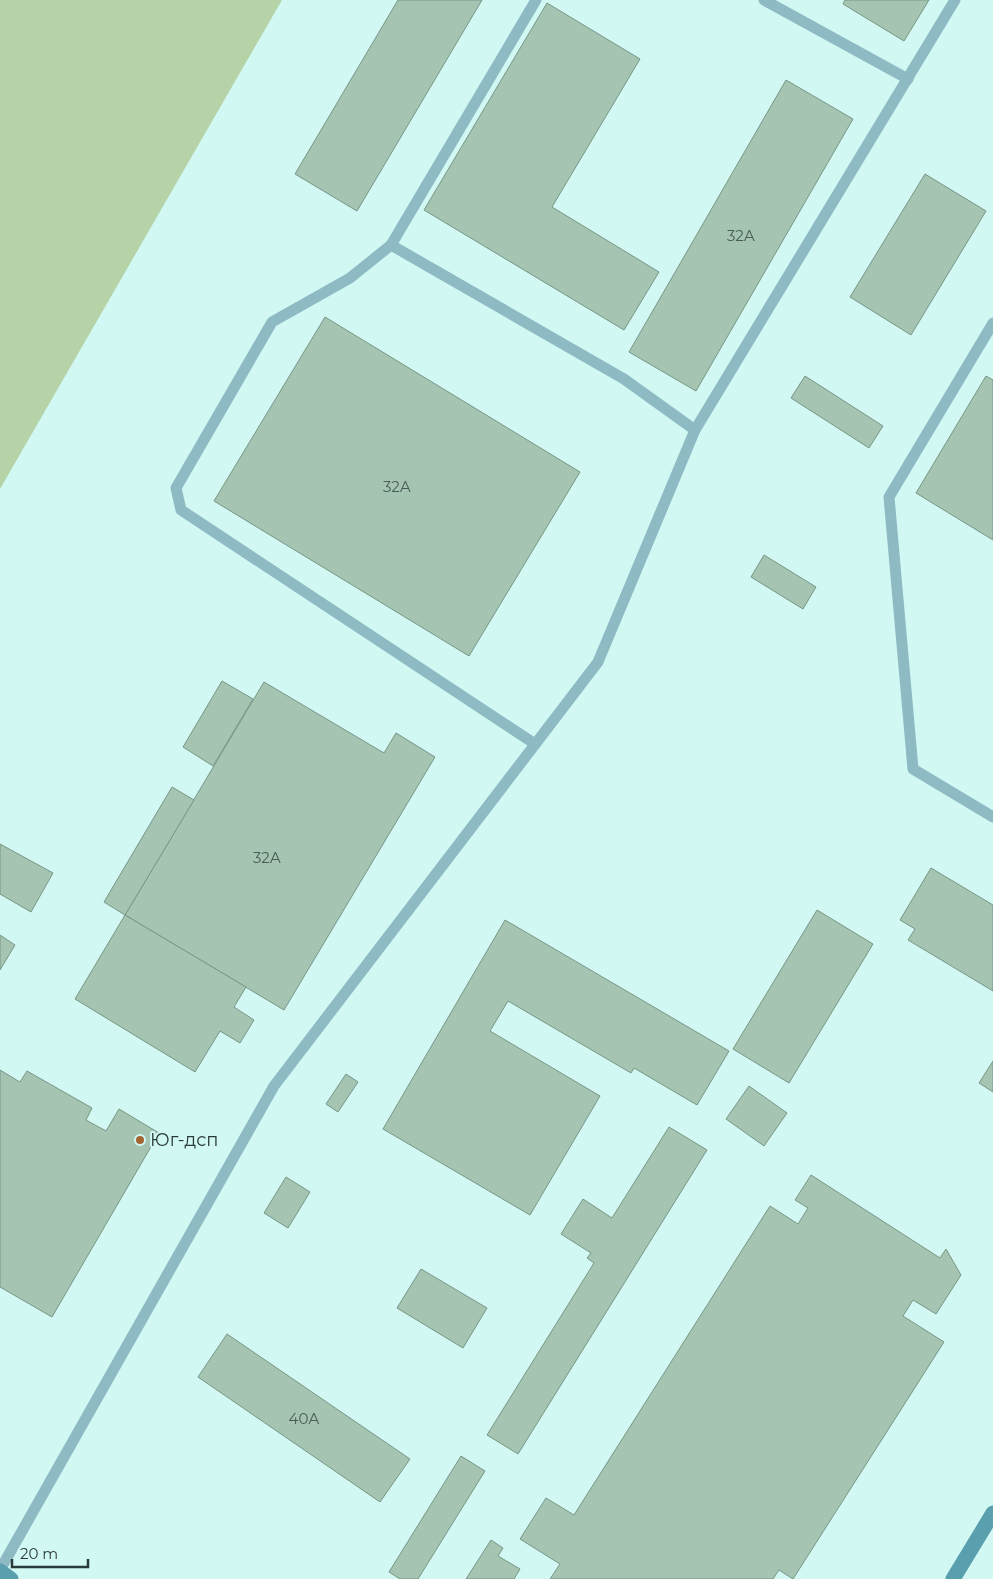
<svg xmlns="http://www.w3.org/2000/svg" width="993" height="1579" font-family="Montserrat,sans-serif">
<style>
.green{fill:#b6d2a7}
.building{fill:#a5c4b2;stroke:#799686}
.lines{fill:none;stroke-linecap:round;stroke-linejoin:round}
.service{stroke:#8ebac4;stroke-width:11}
.secondary{stroke:#599fae;stroke-width:15}
.poi-dot{fill:#a66530;stroke:#d1f8f3;stroke-width:2}
.labels{text-anchor:middle;dominant-baseline:central;stroke-width:4;stroke-linejoin:round;paint-order:stroke}
.number-label{font-size:15px;fill:#495c56}
.poi-label{font-size:18px;fill:#2a3a38;stroke:#d1f8f3;text-anchor:start}
</style>
<rect width="100%" height="100%" fill="#d1f8f3"/>
<!-- green -->
<path class="green" d="M 0,0 L 282,0 L 0,489 Z"/>
<!-- building -->
<g class="building">
<path d="M 398,0 L 482,0 L 357,211 L 295,174 Z"/>
<path d="M 845,0 L 929,0 L 904,41 L 843,4 Z"/>
<path d="M 547,3 L 640,59 L 552,207 L 659,272 L 624,330 L 424,210 Z"/>
<path d="M 786,80 L 853,119 L 696,391 L 629,352 Z"/>
<path d="M 925,174 L 986,211 L 911,335 L 850,297 Z"/>
<path d="M 325,317 L 580,472 L 469,656 L 214,501 Z"/>
<path d="M 805,376 L 883,426 L 869,448 L 791,398 Z"/>
<path d="M 986,376 L 993,380 L 993,540 L 916,493 Z"/>
<path d="M 764,555 L 816,587 L 803,609 L 751,577 Z"/>
<path d="M 222,681 L 253,699 L 213,766 L 183,747 Z"/>
<path d="M 264,682 L 384,753 L 396,733 L 435,757 L 284,1010 L 125,915 Z"/>
<path d="M 172,787 L 194,800 L 125,915 L 104,902 Z"/>
<path d="M 0,844 L 53,873 L 31,912 L 0,894 Z"/>
<path d="M 931,868 L 993,905 L 993,991 L 908,940 L 915,929 L 900,920 Z"/>
<path d="M 817,910 L 873,944 L 789,1083 L 733,1049 Z"/>
<path d="M 125,915 L 246,987 L 234,1007 L 254,1020 L 240,1043 L 220,1031 L 195,1072 L 75,999 Z"/>
<path d="M 505,920 L 729,1051 L 697,1105 L 634,1068 L 631,1073 L 508,1001 L 490,1031 L 600,1096 L 530,1215 L 383,1129 Z"/>
<path d="M 0,935 L 15,945 L 0,970 Z"/>
<path d="M 993,1061 L 993,1092 L 979,1083 Z"/>
<path d="M 0,1070 L 20,1082 L 27,1071 L 92,1108 L 86,1120 L 106,1131 L 119,1109 L 159,1133 L 52,1317 L 0,1287 Z"/>
<path d="M 346,1074 L 358,1082 L 338,1112 L 326,1104 Z"/>
<path d="M 749,1086 L 787,1113 L 764,1146 L 726,1119 Z"/>
<path d="M 669,1127 L 707,1150 L 518,1454 L 487,1435 L 594,1263 L 587,1258 L 591,1253 L 561,1234 L 583,1199 L 612,1218 Z"/>
<path d="M 811,1175 L 940,1258 L 946,1249 L 961,1275 L 936,1314 L 913,1300 L 903,1316 L 944,1342 L 793,1579 L 779,1570 L 773,1579 L 550,1579 L 560,1564 L 520,1539 L 546,1498 L 574,1515 L 770,1206 L 798,1224 L 808,1208 L 795,1200 Z"/>
<path d="M 286,1177 L 310,1192 L 288,1228 L 264,1213 Z"/>
<path d="M 421,1269 L 487,1308 L 463,1348 L 397,1308 Z"/>
<path d="M 227,1334 L 410,1459 L 380,1502 L 198,1377 Z"/>
<path d="M 461,1456 L 485,1471 L 418,1579 L 400,1579 L 389,1572 Z"/>
<path d="M 491,1540 L 503,1548 L 498,1556 L 520,1569 L 514,1579 L 466,1579 Z"/>
</g>
<g class="lines">
<!-- service -->
<g class="service">
<path d="M 764,0 L 908,79"/>
<path d="M 391,245 L 624,379 L 695,430"/>
<path d="M 993,323 L 889,497 L 913,769 L 993,817"/>
<path d="M 535,744 L 181,510 L 176,488 L 272,322 L 350,278 L 391,245 L 536,0"/>
<path d="M 0,1570 L 274,1086 L 598,662 L 695,430 L 955,0"/>
</g>
<!-- secondary -->
<g class="secondary">
<path d="M 0,1571 L 11,1579"/>
<path d="M 953,1579 L 993,1513"/>
</g>
</g>
<!-- markers -->
<circle class="poi-dot" cx="140" cy="1140" r="5"/>
<g class="labels">
<!-- number labels -->
<g class="number-label">
<text x="741" y="235">32А</text>
<text x="397" y="486">32А</text>
<text x="267" y="857">32А</text>
<text x="304" y="1418">40А</text>
</g>
<!-- poi labels -->
<g class="poi-label">
<text x="150" y="1140">Юг-дсп</text>
</g>
</g>
<!-- scale -->
<path d="M12 1559v8h76v-8" fill="none" stroke="#2a3a38" stroke-width="2.5"/>
<text x="20" y="1559" font-size="15" fill="#2a3a38" stroke="#d1f8f3" stroke-width="4" paint-order="stroke">20 m</text>
</svg>
